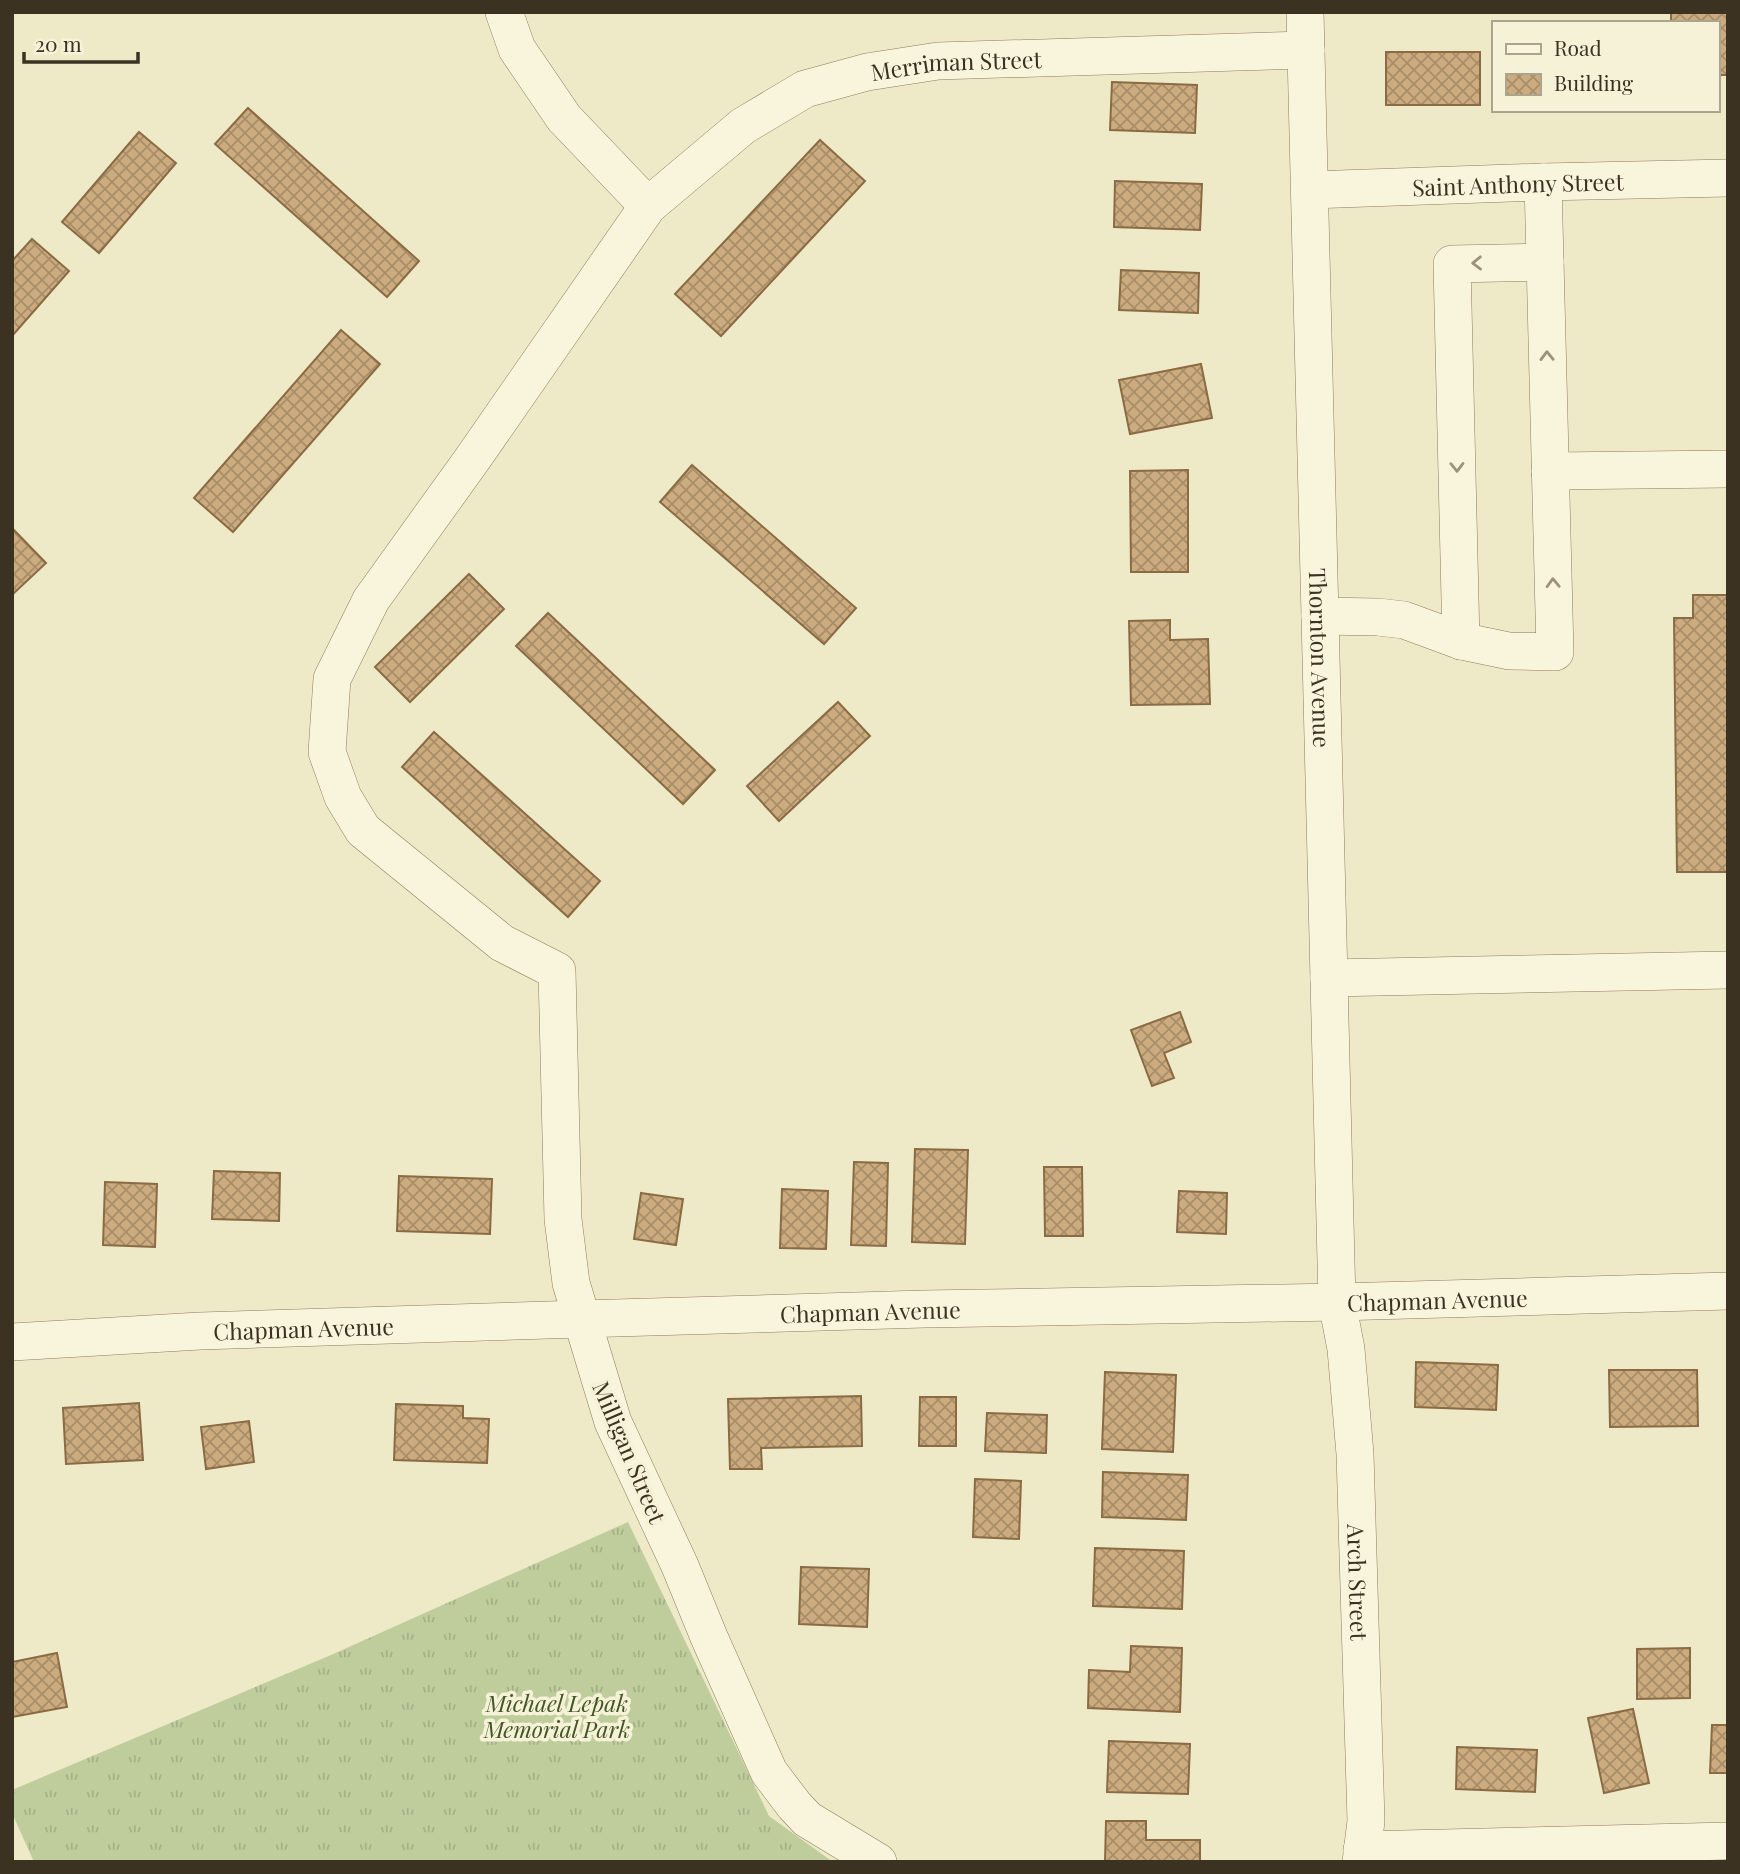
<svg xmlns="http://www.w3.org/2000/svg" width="1740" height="1874" font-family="'Playfair Display',serif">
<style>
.grass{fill:url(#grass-tufts)}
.building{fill:url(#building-cross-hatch);stroke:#8a6b43;stroke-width:2}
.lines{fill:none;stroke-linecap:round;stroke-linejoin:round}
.minor-casing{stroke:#8b7d5d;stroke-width:38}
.minor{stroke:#f9f5dc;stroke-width:37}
.oneway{stroke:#9a947e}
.labels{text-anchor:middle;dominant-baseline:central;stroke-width:7;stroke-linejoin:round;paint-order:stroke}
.street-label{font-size:23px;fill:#3b3221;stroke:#f6f2d8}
.park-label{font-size:23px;font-style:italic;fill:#435727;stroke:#f6f2d8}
</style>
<defs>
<pattern id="grass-tufts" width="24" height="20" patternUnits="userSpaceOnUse" patternTransform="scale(1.75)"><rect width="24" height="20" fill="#bfcd9c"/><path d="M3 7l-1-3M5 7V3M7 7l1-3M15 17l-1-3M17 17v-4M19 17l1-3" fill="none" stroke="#a5b086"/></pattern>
<pattern id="building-cross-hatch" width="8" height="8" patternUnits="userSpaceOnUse" patternTransform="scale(1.75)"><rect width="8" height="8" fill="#ccac7f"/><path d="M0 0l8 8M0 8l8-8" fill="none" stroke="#a78d68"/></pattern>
</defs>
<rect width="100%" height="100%" fill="#eeeac8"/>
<!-- grass -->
<path class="grass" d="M 628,1522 L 769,1816 L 833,1862 L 34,1862 L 12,1813 L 12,1790 L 331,1655 Z"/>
<!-- building -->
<g class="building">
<path d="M 1671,12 L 1728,12 L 1728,75 L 1718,75 L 1717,23 L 1671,23 Z"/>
<rect x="1386" y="52" width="94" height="53"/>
<path d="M 1112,82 L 1197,85 L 1195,133 L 1110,130 Z"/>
<path d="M 248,108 L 419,261 L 387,297 L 215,144 Z"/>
<path d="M 139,132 L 176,163 L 99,253 L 62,222 Z"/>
<path d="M 820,140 L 865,181 L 721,336 L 675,294 Z"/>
<path d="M 1115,181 L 1202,184 L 1200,230 L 1114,227 Z"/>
<path d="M 32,239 L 69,271 L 12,336 L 12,261 Z"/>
<path d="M 1121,270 L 1199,273 L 1198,313 L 1119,310 Z"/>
<path d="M 341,330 L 380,364 L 233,532 L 194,498 Z"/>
<path d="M 1201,364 L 1212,418 L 1130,434 L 1119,380 Z"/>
<path d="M 692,465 L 856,608 L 824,644 L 660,502 Z"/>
<path d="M 1188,470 L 1188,572 L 1131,572 L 1130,471 Z"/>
<path d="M 12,528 L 46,563 L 12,595 Z"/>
<path d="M 469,574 L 504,609 L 410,702 L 375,667 Z"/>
<path d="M 1693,595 L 1728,595 L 1728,872 L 1677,872 L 1674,618 L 1693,618 Z"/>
<path d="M 548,613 L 715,770 L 683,804 L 516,646 Z"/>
<path d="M 1170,620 L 1170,640 L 1208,639 L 1210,704 L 1131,705 L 1129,621 Z"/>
<path d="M 838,702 L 870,736 L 779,821 L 747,786 Z"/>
<path d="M 434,732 L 600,881 L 568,917 L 402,767 Z"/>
<path d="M 1180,1012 L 1191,1042 L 1164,1053 L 1174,1078 L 1152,1086 L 1131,1030 Z"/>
<path d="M 915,1149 L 968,1150 L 965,1244 L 912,1242 Z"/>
<path d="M 854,1162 L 888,1163 L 886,1246 L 851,1245 Z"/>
<path d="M 1044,1167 L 1082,1167 L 1083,1236 L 1045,1236 Z"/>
<path d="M 214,1171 L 280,1173 L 279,1221 L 212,1219 Z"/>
<path d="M 399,1176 L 492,1179 L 490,1234 L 397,1231 Z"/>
<path d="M 105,1182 L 157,1184 L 155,1247 L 103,1245 Z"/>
<path d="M 782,1189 L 828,1191 L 826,1249 L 780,1248 Z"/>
<path d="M 1179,1191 L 1227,1193 L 1226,1234 L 1177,1232 Z"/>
<path d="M 641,1193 L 683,1199 L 676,1245 L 634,1239 Z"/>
<path d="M 1416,1362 L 1498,1365 L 1496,1410 L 1415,1407 Z"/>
<path d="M 1609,1370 L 1697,1370 L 1698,1426 L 1610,1427 Z"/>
<path d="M 1105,1372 L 1176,1375 L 1173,1452 L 1102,1449 Z"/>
<path d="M 861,1396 L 862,1446 L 761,1448 L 762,1469 L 730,1469 L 728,1399 Z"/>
<path d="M 920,1397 L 956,1397 L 956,1446 L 919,1446 Z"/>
<path d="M 139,1403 L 143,1460 L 66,1464 L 63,1408 Z"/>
<path d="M 396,1404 L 463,1406 L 463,1418 L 489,1419 L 487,1463 L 394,1460 Z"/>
<path d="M 987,1413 L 1047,1415 L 1046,1453 L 985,1451 Z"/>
<path d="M 249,1421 L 254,1462 L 206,1469 L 201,1427 Z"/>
<path d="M 1103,1472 L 1188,1475 L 1186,1520 L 1102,1517 Z"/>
<path d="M 975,1479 L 1021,1481 L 1019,1539 L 973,1537 Z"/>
<path d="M 1095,1548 L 1184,1551 L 1182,1609 L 1093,1606 Z"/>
<path d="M 801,1567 L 869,1569 L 867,1627 L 799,1624 Z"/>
<path d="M 1131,1646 L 1182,1648 L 1180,1712 L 1088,1708 L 1089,1670 L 1130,1672 Z"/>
<path d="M 1690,1648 L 1690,1698 L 1637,1699 L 1637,1649 Z"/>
<path d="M 57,1653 L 67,1707 L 12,1717 L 12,1662 Z"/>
<path d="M 1633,1709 L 1649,1783 L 1604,1793 L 1588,1718 Z"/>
<path d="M 1712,1725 L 1728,1725 L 1728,1773 L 1710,1773 Z"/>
<path d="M 1109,1741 L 1190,1744 L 1188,1794 L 1107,1792 Z"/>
<path d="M 1457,1747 L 1537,1750 L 1535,1792 L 1456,1789 Z"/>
<path d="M 1106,1821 L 1146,1821 L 1146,1840 L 1200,1840 L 1200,1862 L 1105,1862 Z"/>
</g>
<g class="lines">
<!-- minor casing -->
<g class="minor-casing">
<g id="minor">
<path d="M 504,12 L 517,49 L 564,118 L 648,206"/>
<path id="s1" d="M 1305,12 L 1337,1302 L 1346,1349 L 1355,1454 L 1366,1821 L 1361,1862"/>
<path id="s2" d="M 1310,190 L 1543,182 L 1728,178"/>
<path d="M 1550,471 L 1728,469"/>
<path d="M 1320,616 L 1378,617 L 1404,620 L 1461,641 L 1509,651 L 1555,652 L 1543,182"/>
<path d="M 1461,641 L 1452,264 L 1545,262"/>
<path d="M 1329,978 L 1728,970"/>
<path id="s3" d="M 12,1342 L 200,1331 L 580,1319 L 924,1309 L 1337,1302 L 1728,1291"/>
<path d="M 1362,1850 L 1728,1841"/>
<path id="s4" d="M 878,1862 L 807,1819 L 794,1805 L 769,1772 L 709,1637 L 680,1566 L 613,1422 L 571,1283 L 563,1219 L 557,971 L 502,943 L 363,830 L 343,797 L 327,752 L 332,679 L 371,600 L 471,461 L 648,206 L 743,126 L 805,89 L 867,72 L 938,61 L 1306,50"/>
</g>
</g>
<!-- minor -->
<use href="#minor" class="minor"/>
</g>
<!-- one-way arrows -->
<defs><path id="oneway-chevron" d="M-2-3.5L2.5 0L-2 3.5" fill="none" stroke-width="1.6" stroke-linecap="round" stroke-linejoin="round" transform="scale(1.75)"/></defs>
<g class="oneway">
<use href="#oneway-chevron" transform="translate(1477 263) rotate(179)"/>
<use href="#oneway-chevron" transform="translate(1547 356) rotate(-91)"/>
<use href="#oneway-chevron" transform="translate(1457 467) rotate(89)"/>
<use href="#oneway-chevron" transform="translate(1553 583) rotate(-92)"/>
</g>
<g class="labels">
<!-- street labels -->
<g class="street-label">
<text stroke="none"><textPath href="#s4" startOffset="2305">Merriman Street</textPath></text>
<text stroke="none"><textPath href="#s2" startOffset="208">Saint Anthony Street</textPath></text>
<text stroke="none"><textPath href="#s1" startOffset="646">Thornton Avenue</textPath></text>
<text stroke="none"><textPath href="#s3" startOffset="1426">Chapman Avenue</textPath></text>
<text stroke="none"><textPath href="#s3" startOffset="859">Chapman Avenue</textPath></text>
<text stroke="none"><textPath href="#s3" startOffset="292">Chapman Avenue</textPath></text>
<text transform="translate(630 1452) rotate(67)">Milligan Street</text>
<text stroke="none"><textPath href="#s1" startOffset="1572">Arch Street</textPath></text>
</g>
<!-- park labels -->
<g class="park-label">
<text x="557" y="1702">Michael Lepak<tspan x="557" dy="26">Memorial Park</tspan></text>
</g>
</g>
<!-- border -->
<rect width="1740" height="1874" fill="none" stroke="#3b3221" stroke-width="28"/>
<!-- legend -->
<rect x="1492" y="21" width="228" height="91" fill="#f6f2d8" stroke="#aba58f" stroke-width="2"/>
<rect x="1506" y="44" width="35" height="10" fill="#f9f5dc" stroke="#aba58f" stroke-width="2"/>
<text x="1554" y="56" font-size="21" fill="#3b3221">Road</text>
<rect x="1506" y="74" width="35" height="21" fill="url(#building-cross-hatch)" stroke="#aba58f" stroke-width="2"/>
<text x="1554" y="91" font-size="21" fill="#3b3221">Building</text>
<!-- scale -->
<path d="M24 52v10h114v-10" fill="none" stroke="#3b3221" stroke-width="3.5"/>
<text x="35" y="52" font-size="21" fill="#3b3221" stroke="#f6f2d8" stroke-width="5" paint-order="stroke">20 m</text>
</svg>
